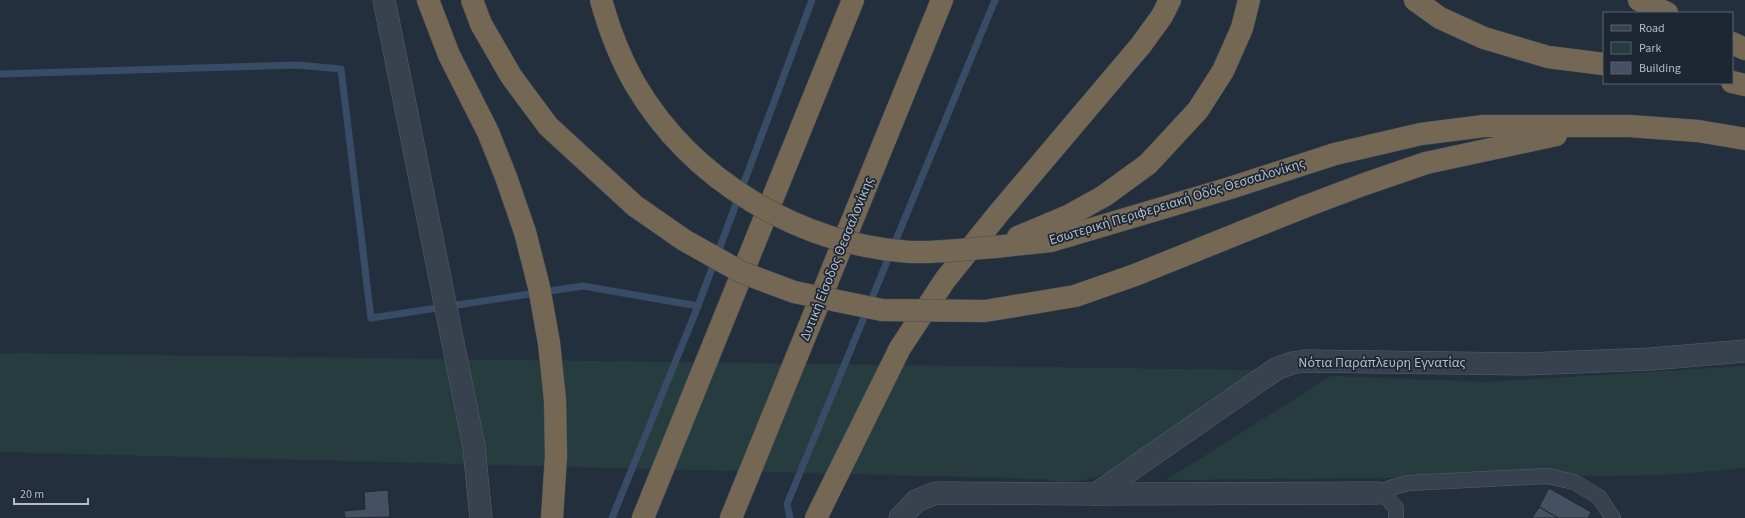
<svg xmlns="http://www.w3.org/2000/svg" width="1745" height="518" font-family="'Source Sans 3',sans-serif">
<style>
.green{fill:#263c3f}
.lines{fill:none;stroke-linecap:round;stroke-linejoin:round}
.stream{stroke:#394c67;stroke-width:7}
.building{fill:#455162;stroke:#1f2835}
.lane-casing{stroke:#565f6c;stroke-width:16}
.street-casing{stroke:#565f6c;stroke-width:23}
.highway-casing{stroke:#434c59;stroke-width:23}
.lane{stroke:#38414e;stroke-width:15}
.street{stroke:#38414e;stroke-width:22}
.highway{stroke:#746855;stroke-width:22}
.highway-bridge-casing{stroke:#434c59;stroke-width:23;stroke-linecap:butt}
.highway-bridge{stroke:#746855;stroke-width:22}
.labels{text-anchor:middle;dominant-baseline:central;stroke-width:3.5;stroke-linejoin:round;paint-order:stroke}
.street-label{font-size:14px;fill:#b4bcc9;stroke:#1d2633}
</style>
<rect width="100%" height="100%" fill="#242f3e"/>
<!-- green -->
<g class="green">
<path d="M 0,353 L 1257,370 L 1118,469 C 1091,480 1072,485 1043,479 L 0,452 Z"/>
<path d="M 1745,366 L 1745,468 L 1667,475 L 1166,480 L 1331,376 L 1486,382 Z"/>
</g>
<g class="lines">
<!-- stream -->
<g class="stream">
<path d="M 0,74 L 297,65 L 341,69 L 371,318 L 583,286 L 698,306 L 812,0"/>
<path d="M 612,518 L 698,306"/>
<path d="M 790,518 L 787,504 L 995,0"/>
</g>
</g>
<!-- building -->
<g class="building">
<path d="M 1549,488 L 1591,512 L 1588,518 L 1558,518 L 1539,507 Z"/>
<path d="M 388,490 L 390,517 L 345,518 L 344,511 L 365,509 L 364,492 Z"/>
<path d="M 1539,507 L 1558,518 L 1532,518 Z"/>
</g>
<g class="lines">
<!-- lane casing -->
<g class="lane-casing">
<g id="lane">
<path d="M 1378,493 L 1393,487 L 1409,483 L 1548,476 L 1574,482 L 1599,497 L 1613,518"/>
<path d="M 1378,493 L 1388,499 L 1396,508 L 1396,518"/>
</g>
</g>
<!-- street casing -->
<g class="street-casing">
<g id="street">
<path d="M 384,0 L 474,447 L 481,518"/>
<path d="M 1096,494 L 1378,493"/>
<path d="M 900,518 L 916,501 L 936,493 L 1096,494 L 1276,369 L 1292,363 L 1305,361 L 1526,364 L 1651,359 L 1745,351"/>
</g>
</g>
<!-- highway casing -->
<g class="highway-casing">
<g id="highway">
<path d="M 428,0 L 449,55 L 488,132 L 506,177 L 525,232 L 539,287 L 549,343 L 555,400 L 556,456 L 552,518"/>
<path d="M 1415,0 L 1440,18 L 1484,38 L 1548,57 L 1604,64"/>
<path d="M 1639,0 L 1667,13"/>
<path d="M 1732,43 L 1745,49"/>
<path d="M 1732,82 L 1745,85"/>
<path d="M 1304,207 L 1362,185 L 1426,163 L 1556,135"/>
<path d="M 1018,237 L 1068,216 L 1104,196 L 1148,164 L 1198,110 L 1223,71 L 1242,28 L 1249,0"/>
<path d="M 995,247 L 1051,241 L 1230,188 L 1335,154 L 1421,134 L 1484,126 L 1629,126 L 1698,131 L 1745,139"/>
<path d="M 643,518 L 853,0"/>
<path d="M 731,518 L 942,0"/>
<path d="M 816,518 L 900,348 L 945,280 L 998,214 L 1141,45 L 1162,16 L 1170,0"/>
</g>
</g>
<!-- lane -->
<use href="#lane" class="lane"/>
<!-- street -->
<use href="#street" class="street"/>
<!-- highway -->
<use href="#highway" class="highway"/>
<!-- highway-bridge casing -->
<g class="highway-bridge-casing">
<g id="highway-bridge">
<path d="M 472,0 L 481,24 L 511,76 L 548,126 L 635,206 L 684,240 L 741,272 L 794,292 L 882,310 L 985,311 L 1075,296 L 1135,275 L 1304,207"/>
<path d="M 601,0 C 609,29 620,58 635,84 C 692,181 799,244 910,252 C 938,253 967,249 995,247"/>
</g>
</g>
<!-- highway-bridge -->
<use href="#highway-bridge" class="highway-bridge"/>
</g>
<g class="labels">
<!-- street labels -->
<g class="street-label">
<text transform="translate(1177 202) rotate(-17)">Εσωτερική Περιφερειακή Οδός Θεσσαλονίκης</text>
<text transform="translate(837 259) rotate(-68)">Δυτική Είσοδος Θεσσαλονίκης</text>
<text x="1382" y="363">Νότια Παράπλευρη Εγνατίας</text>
</g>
</g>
<!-- legend -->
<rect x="1603" y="12" width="130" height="72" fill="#1d2633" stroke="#59626f"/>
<rect x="1611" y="25" width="20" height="6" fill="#38414e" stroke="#59626f"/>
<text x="1639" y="32" font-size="12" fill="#b4bcc9">Road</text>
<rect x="1611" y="42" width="20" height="12" fill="#263c3f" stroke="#59626f"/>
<text x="1639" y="52" font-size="12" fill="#b4bcc9">Park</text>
<rect x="1611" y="62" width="20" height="12" fill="#455162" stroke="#59626f"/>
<text x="1639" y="72" font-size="12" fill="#b4bcc9">Building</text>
<!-- scale -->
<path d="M14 498v6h74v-6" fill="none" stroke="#b4bcc9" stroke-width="2"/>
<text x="20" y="498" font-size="12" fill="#b4bcc9" stroke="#1d2633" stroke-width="3" paint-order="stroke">20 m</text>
</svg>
